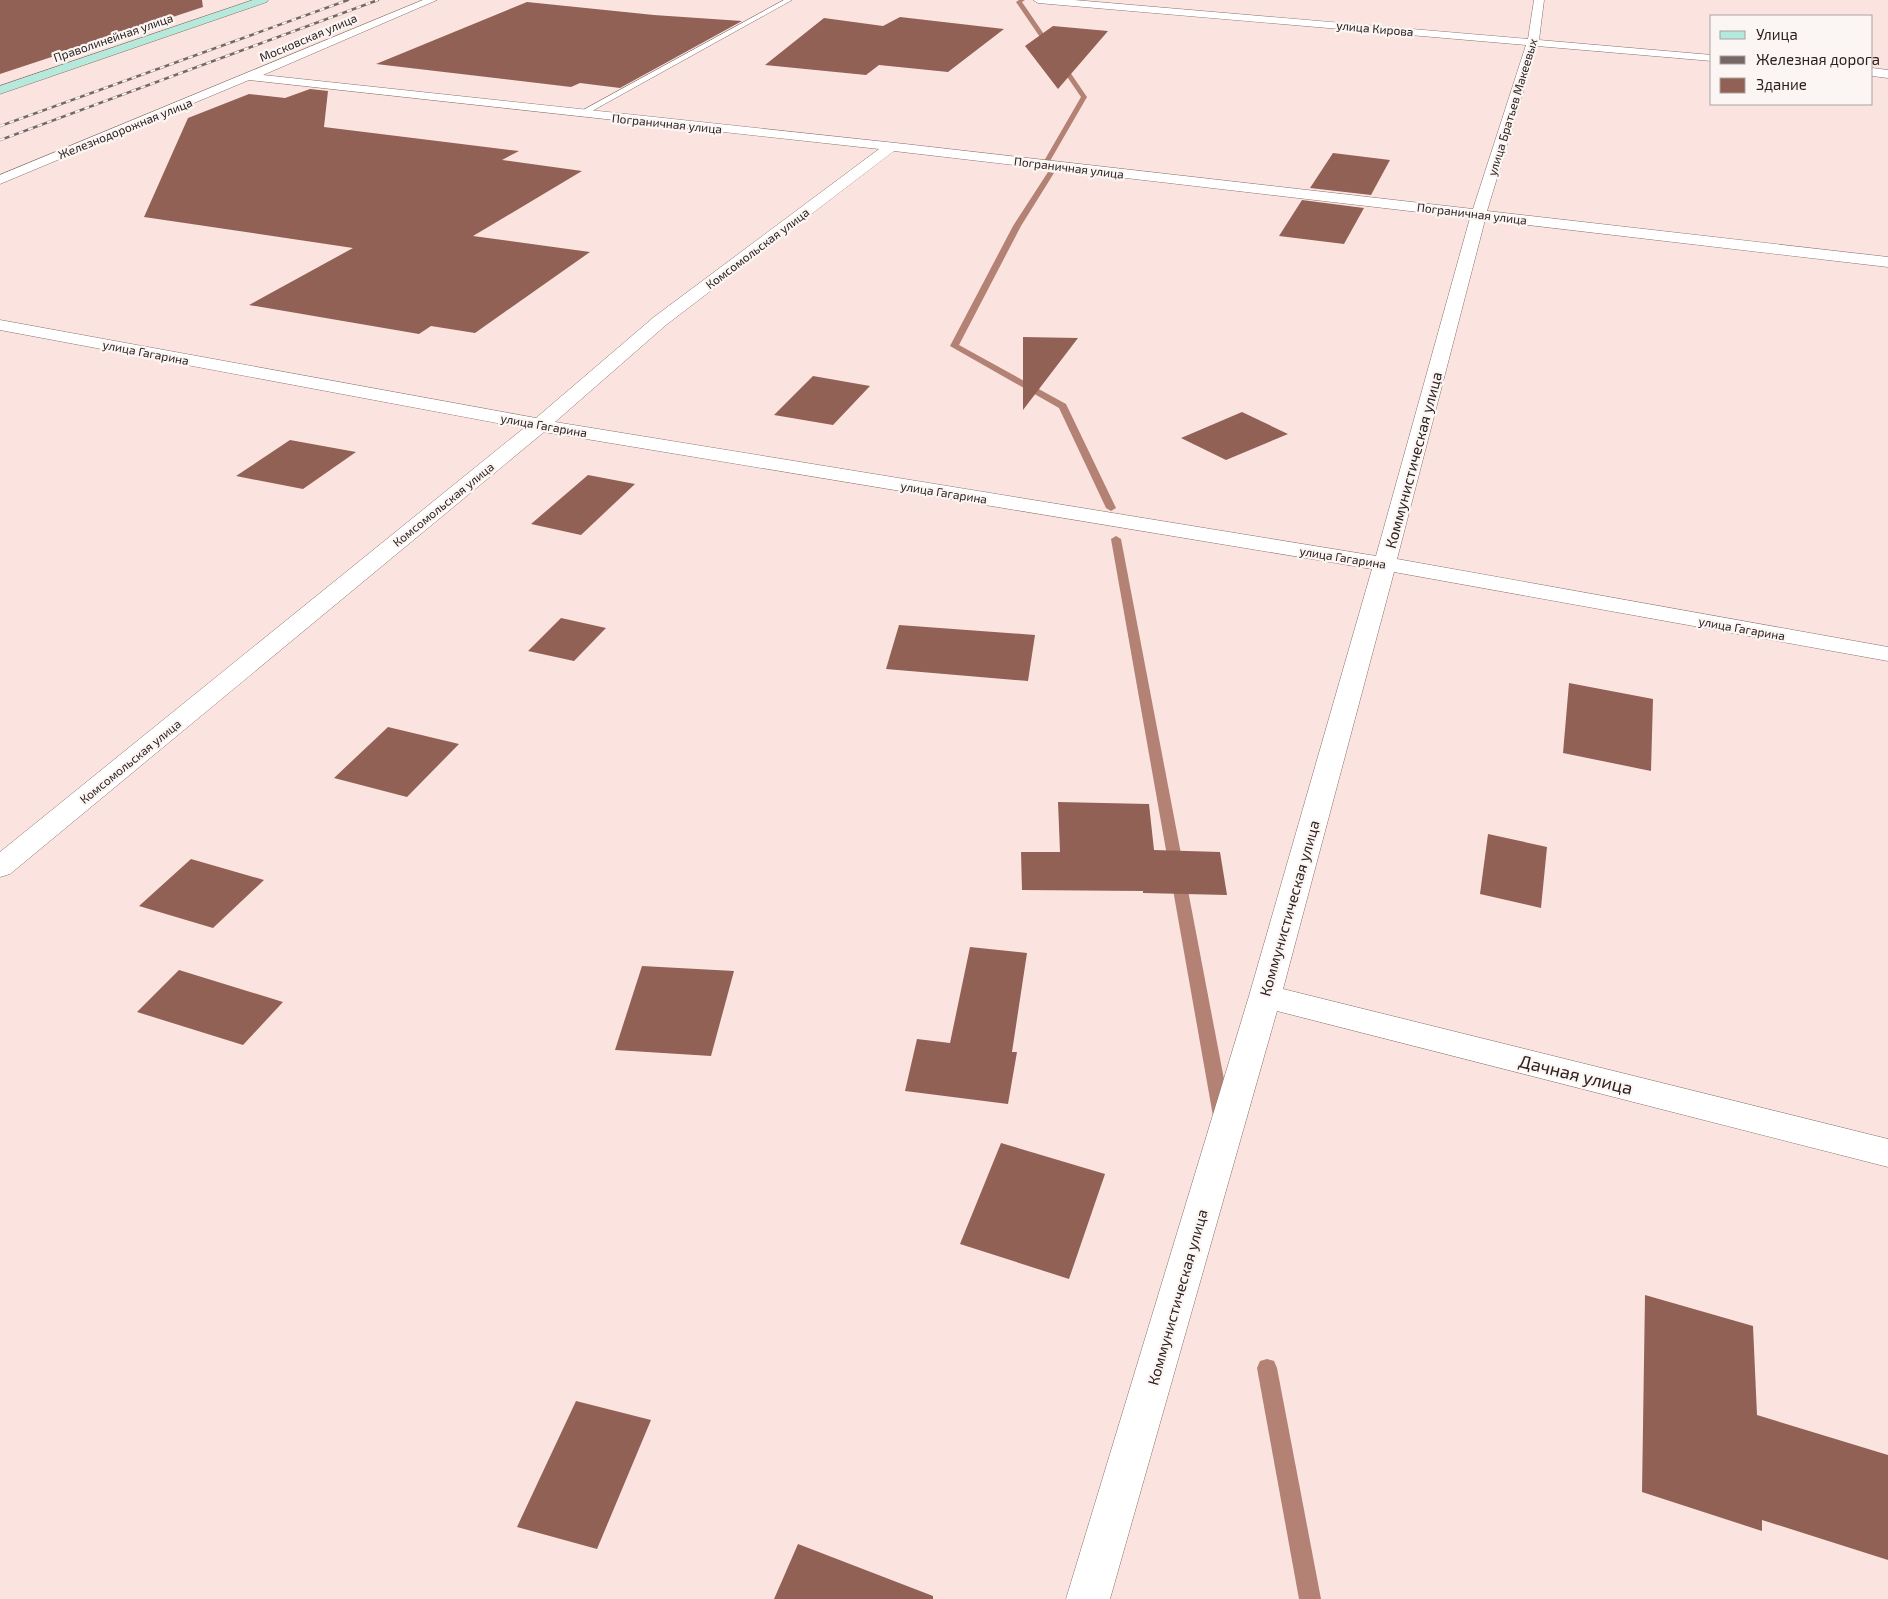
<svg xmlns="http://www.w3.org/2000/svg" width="1888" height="1599" font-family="'Exo 2',sans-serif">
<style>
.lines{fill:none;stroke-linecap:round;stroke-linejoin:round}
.stream{fill:#b48175;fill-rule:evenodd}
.building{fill:#926156}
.lane-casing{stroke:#886f69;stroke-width:1}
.street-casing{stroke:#886f69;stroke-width:1}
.secondary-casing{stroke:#886f69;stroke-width:1}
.lane{fill:#fff;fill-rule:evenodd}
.street{fill:#fff;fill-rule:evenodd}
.secondary{fill:#b4e9dc;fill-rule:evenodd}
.rail-casing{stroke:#776764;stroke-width:2.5}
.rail{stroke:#fbf6f4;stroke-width:2;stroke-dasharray:5;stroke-linecap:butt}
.labels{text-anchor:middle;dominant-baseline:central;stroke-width:4.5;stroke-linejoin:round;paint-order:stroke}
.far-street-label{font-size:12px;fill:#2c211f;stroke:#fbf6f4}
.street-label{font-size:15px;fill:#2c211f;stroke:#fbf6f4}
.near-street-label{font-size:18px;fill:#2c211f;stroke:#fbf6f4}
</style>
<rect width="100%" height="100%" fill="#fbe4df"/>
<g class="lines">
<!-- stream -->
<g class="stream">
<path d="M 1019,0 L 1025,0 L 1022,2 L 1087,97 L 1050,161 L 1047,163 L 1044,161 L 1081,97 L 1016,2 Z"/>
<path d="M 1048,172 L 1054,173 L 1021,226 L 959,345 L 1066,404 L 1116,508 L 1111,511 L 1106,508 L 1059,408 L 950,346 L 1013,226 Z"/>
<path d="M 1116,536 L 1121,539 L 1231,1116 L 1228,1121 L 1222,1123 L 1216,1121 L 1213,1116 L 1111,539 Z"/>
<path d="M 1267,1359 L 1274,1361 L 1277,1368 L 1321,1599 L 1299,1599 L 1257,1368 L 1260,1361 Z"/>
</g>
</g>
<!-- building -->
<g class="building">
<path d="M 0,0 L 202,0 L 203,7 L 0,74 Z"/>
<path d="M 527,2 L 654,15 L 742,21 L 620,88 L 580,83 L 571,87 L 376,64 Z"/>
<path d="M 900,17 L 1004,29 L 948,72 L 879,65 L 866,75 L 765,65 L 824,18 L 883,26 Z"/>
<path d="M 1053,26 L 1108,31 L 1058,89 L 1025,46 Z"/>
<path d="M 310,89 L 328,91 L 324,127 L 519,151 L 502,160 L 582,171 L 473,236 L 590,252 L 475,333 L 431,326 L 419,334 L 249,305 L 353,248 L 144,217 L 188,118 L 249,94 L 285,98 Z"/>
<path d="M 1333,153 L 1390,160 L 1371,195 L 1310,188 Z"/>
<path d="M 1302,200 L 1364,208 L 1344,244 L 1279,236 Z"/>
<path d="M 1023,337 L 1078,338 L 1023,410 Z"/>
<path d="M 813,376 L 870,386 L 833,425 L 774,415 Z"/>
<path d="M 1242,412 L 1288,434 L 1226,460 L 1181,438 Z"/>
<path d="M 290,440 L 356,452 L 303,489 L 236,476 Z"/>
<path d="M 588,475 L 635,484 L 581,535 L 531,524 Z"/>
<path d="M 561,618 L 606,628 L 574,661 L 528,651 Z"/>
<path d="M 899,625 L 1035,635 L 1028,681 L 886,669 Z"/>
<path d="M 1569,683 L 1653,699 L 1651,771 L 1563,753 Z"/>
<path d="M 388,727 L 459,744 L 407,797 L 334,778 Z"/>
<path d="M 1058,802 L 1149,804 L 1154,850 L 1220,852 L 1227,895 L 1143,893 L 1143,891 L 1022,890 L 1021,852 L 1060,852 Z"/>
<path d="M 1488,834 L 1547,847 L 1541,908 L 1480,894 Z"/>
<path d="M 191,859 L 264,880 L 213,928 L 139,906 Z"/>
<path d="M 970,947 L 1027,953 L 1012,1052 L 1017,1052 L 1008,1104 L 905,1091 L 917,1039 L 950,1043 Z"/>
<path d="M 642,966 L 734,971 L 711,1056 L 615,1050 Z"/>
<path d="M 179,970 L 283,1002 L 243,1045 L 137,1012 Z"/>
<path d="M 1001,1143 L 1105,1174 L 1069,1279 L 960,1244 Z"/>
<path d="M 1645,1295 L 1753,1326 L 1757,1415 L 1888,1455 L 1888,1560 L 1762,1520 L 1762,1531 L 1642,1492 Z"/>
<path d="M 576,1401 L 651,1420 L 597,1549 L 517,1527 Z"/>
<path d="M 798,1544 L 933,1596 L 933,1599 L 774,1599 Z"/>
</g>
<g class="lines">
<!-- lane casing -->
<g class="lane-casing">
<path id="lane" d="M 784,0 L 792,0 L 583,116 L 576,114 Z"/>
</g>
<!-- street casing -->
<g class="street-casing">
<g id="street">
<path d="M 423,0 L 437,0 L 263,75 L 905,144 L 1473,209 L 1526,45 L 1038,3 L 1033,0 L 1074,0 L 1528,39 L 1534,0 L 1544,0 L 1539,40 L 1712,55 L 1712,61 L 1537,46 L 1487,211 L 1888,257 L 1888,267 L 1485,220 L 1397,559 L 1888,647 L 1888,661 L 1394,572 L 1283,989 L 1888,1139 L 1888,1167 L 1277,1011 L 1110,1599 L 1066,1599 L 1249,996 L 1372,569 L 544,432 L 10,874 L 0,877 L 0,852 L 524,428 L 0,330 L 0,320 L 536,418 L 654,317 L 879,149 L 249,80 L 0,184 L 0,175 ZM 894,151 L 1470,218 L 1376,556 L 555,422 L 666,325 Z"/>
<path d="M 1872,68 L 1888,70 L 1888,78 L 1872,76 Z"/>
</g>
</g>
<!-- secondary casing -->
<g class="secondary-casing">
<path id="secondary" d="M 253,0 L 268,0 L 267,2 L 0,94 L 0,86 Z"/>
</g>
<!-- lane -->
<use href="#lane" class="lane"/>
<!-- street -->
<use href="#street" class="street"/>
<!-- secondary -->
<use href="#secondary" class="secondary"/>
<!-- rail casing -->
<g class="rail-casing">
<g id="rail">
<path d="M 0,126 L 348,0"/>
<path d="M 0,140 L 378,0"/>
</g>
</g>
<!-- rail -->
<use href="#rail" class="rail"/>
</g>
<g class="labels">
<!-- far-street labels -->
<g class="far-street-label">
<text transform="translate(1375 28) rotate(5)">улица Кирова</text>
<text transform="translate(113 37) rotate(-19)">Праволинейная улица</text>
<text transform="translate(308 37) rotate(-23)">Московская улица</text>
<text transform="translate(1512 107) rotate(-73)">улица Братьев Макеевых</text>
<text transform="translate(667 123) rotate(6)">Пограничная улица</text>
<text transform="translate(125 128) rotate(-22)">Железнодорожная улица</text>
<text transform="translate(1069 167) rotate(7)">Пограничная улица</text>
<text transform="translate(1472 213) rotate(7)">Пограничная улица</text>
<text transform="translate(757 248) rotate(-37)">Комсомольская улица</text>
<text transform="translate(146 352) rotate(11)">улица Гагарина</text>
<text transform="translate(544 425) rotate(10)">улица Гагарина</text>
<text transform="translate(944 492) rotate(9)">улица Гагарина</text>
<text transform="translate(443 504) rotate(-39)">Комсомольская улица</text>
<text transform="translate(1343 557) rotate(9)">улица Гагарина</text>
<text transform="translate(1742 628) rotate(10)">улица Гагарина</text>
<text transform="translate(130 761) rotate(-39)">Комсомольская улица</text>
</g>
<!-- street labels -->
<g class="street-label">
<text transform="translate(1413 460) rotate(-75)">Коммунистическая улица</text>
<text transform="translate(1289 908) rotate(-74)">Коммунистическая улица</text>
<text transform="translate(1177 1297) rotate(-74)">Коммунистическая улица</text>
</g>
<!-- near-street labels -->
<g class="near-street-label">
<text transform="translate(1576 1074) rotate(14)">Дачная улица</text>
</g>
</g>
<!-- legend -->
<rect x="1710" y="15" width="162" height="90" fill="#fbf6f4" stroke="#a8a19f"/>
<rect x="1720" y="31" width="25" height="8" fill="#b4e9dc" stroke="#a8a19f"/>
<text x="1756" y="40" font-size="15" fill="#2c211f">Улица</text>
<rect x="1720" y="56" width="25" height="8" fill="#776764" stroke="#a8a19f"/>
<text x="1756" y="65" font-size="15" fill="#2c211f">Железная дорога</text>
<rect x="1720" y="78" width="25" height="15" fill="#926156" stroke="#a8a19f"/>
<text x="1756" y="90" font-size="15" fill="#2c211f">Здание</text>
</svg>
